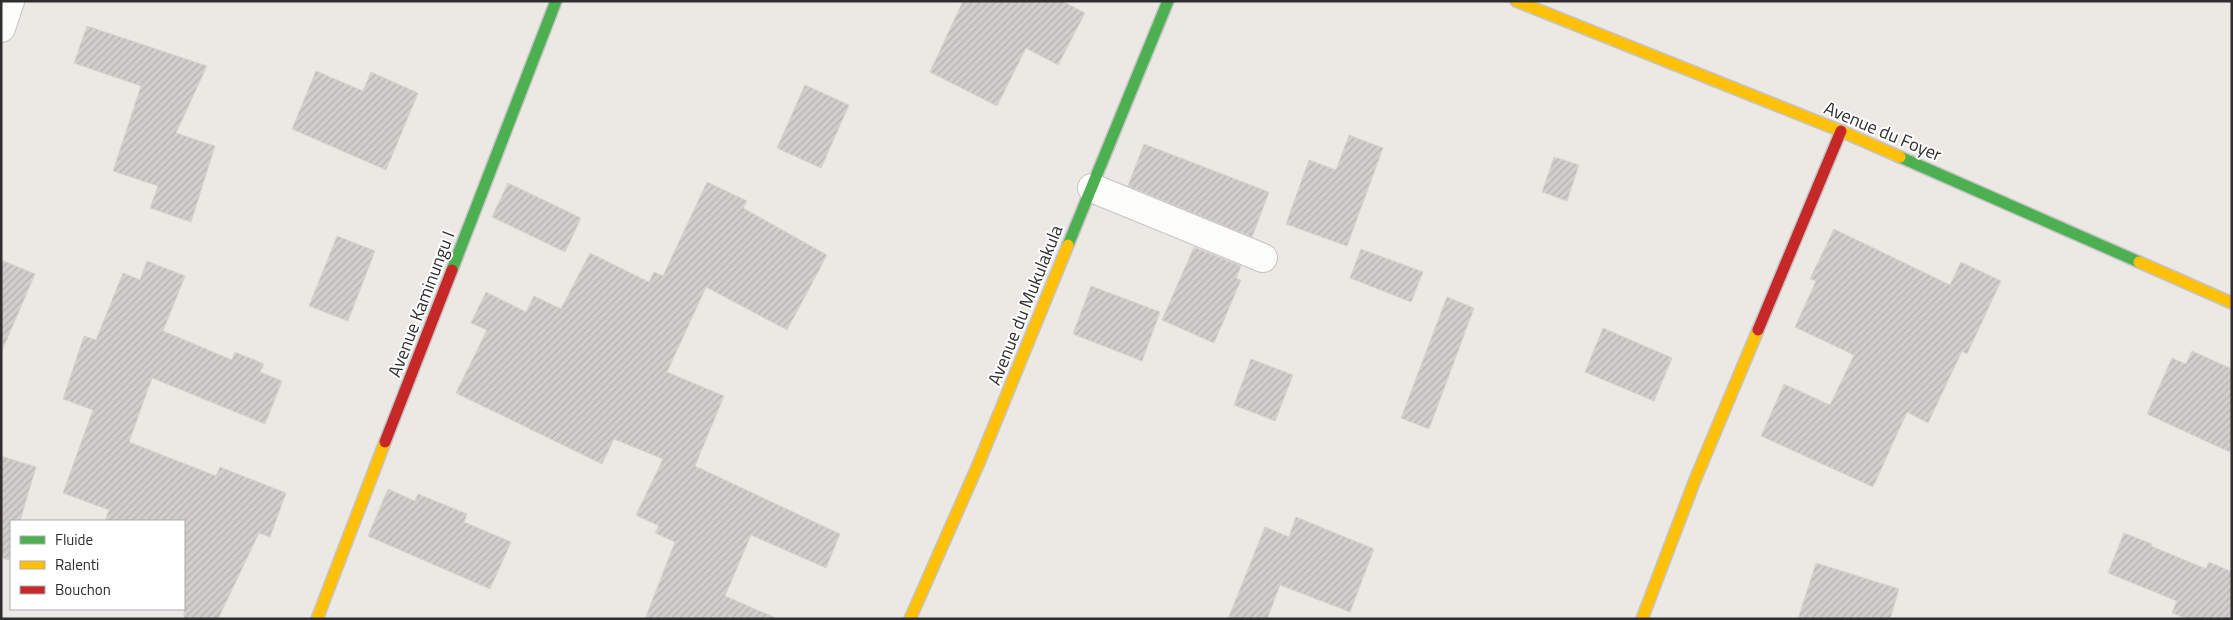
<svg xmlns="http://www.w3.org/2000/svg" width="2233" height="620" font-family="'Titillium Web',sans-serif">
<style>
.building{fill:url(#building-hatch);stroke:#d7d4d0}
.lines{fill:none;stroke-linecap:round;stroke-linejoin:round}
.street-casing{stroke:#c5c4c5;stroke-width:30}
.fast-casing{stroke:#c5c4c5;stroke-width:14}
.slow-casing{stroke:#c5c4c5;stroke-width:14}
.jam-casing{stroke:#c5c4c5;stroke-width:14}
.street{stroke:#fcfcfb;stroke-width:28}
.fast{stroke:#4caf50;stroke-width:11}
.slow{stroke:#ffc107;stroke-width:11}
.jam{stroke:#c62828;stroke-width:11}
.labels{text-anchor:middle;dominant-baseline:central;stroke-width:4;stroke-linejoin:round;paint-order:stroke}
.street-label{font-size:18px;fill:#2e2e2e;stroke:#fff}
</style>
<defs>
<pattern id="building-hatch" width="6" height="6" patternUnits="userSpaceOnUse" patternTransform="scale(1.25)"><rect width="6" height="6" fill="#d1cecb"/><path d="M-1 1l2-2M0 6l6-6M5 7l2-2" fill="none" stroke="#b4b1af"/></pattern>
</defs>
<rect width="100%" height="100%" fill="#ece8e4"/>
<!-- building -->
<g class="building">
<path d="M 963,1 L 1062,1 L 1085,13 L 1058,65 L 1026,48 L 997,106 L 930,72 Z"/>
<path d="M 87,26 L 207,66 L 176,133 L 215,146 L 191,222 L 150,208 L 158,186 L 113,171 L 141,86 L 74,63 Z"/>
<path d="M 316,71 L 363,91 L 371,72 L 418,93 L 386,170 L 292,129 Z"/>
<path d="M 805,85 L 849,105 L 821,168 L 777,148 Z"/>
<path d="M 1349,135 L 1383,148 L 1347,246 L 1286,224 L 1309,160 L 1336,170 Z"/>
<path d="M 1144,144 L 1269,192 L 1252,237 L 1128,186 Z"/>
<path d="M 1554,157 L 1579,165 L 1567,201 L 1542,192 Z"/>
<path d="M 707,182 L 747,201 L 743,208 L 827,255 L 787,330 L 706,287 L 667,372 L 724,396 L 695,466 L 840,534 L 826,568 L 751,535 L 725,596 L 778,619 L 645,619 L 675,542 L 655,533 L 659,526 L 636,515 L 663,459 L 614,439 L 602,464 L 456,393 L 487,330 L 471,323 L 486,292 L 526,312 L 534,296 L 561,309 L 590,253 L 649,282 L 654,272 L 663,276 Z"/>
<path d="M 508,183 L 581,218 L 565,252 L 492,217 Z"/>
<path d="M 1834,229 L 1950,285 L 1961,262 L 2001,281 L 1967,354 L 1962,351 L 1928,423 L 1907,412 L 1873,487 L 1761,436 L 1784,384 L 1830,405 L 1854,355 L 1795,327 L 1816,281 L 1810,279 Z"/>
<path d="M 337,236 L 375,251 L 348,321 L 309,306 Z"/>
<path d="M 1194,247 L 1241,266 L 1236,278 L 1241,280 L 1214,343 L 1162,320 Z"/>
<path d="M 1361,249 L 1423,272 L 1411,302 L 1350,278 Z"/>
<path d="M 1,260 L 35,274 L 1,353 Z"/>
<path d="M 147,261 L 185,276 L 163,331 L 232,360 L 235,352 L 264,364 L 260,372 L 282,381 L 265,424 L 152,378 L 129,442 L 216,476 L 220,467 L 286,493 L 270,537 L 259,533 L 218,619 L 184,619 L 184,521 L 105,521 L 109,510 L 63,493 L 93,410 L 63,399 L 84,336 L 96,340 L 123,273 L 140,280 Z"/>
<path d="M 1091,286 L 1160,312 L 1142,361 L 1073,334 Z"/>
<path d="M 1447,297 L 1474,308 L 1429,429 L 1401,418 Z"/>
<path d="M 1603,328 L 1672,358 L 1654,401 L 1585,372 Z"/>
<path d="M 2192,351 L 2232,369 L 2232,453 L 2147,414 L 2172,358 L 2186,364 Z"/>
<path d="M 1251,359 L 1293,375 L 1275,421 L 1234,405 Z"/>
<path d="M 1,456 L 36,467 L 20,521 L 11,521 L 11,551 L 9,560 L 1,558 Z"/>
<path d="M 388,489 L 415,501 L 418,494 L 467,514 L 464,522 L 511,542 L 490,589 L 368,536 Z"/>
<path d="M 1296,517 L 1374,549 L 1350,612 L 1280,585 L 1267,619 L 1228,619 L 1265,527 L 1289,537 Z"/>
<path d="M 2124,533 L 2152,544 L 2151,546 L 2206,569 L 2209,562 L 2232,572 L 2232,619 L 2187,619 L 2172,613 L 2177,601 L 2108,573 Z"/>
<path d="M 1816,563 L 1899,589 L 1890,619 L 1798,619 Z"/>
</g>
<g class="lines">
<!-- street casing -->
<g class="street-casing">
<g id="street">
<path d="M 1,28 L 10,1"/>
<path d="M 1092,188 L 1263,258"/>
</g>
</g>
<!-- fast casing -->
<g class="fast-casing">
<g id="fast">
<path d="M 1900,157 L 2139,262"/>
<path d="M 1068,245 L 1168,1"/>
<path d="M 452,270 L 556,1"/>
</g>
</g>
<!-- slow casing -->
<g class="slow-casing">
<g id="slow">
<path d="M 1516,1 L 1841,131 L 1900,157"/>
<path d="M 2139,262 L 2232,303"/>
<path d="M 317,619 L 385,442"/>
<path d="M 910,619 L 978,465 L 1068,245"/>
<path d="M 1642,619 L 1695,480 L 1758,330"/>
</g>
</g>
<!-- jam casing -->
<g class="jam-casing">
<g id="jam">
<path d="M 1758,330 L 1841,131"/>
<path d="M 385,442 L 452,270"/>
</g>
</g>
<!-- street -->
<use href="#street" class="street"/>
<!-- fast -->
<use href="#fast" class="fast"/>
<!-- slow -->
<use href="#slow" class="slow"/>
<!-- jam -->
<use href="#jam" class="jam"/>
</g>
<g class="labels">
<!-- street labels -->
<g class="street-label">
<text transform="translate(1883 131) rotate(23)">Avenue du Foyer</text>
<text transform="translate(421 304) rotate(-69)">Avenue Kaminungu I</text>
<text transform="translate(1025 305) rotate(-68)">Avenue du Mukulakula</text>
</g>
</g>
<!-- border -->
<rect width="2233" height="620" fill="none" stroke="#2e2e2e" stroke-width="5"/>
<!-- legend -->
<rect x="10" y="520" width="175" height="90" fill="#ffffff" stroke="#ababab"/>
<rect x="20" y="536" width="25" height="8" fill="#4caf50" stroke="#ababab"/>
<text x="55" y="545" font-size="15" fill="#2e2e2e">Fluide</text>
<rect x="20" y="561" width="25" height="8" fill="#ffc107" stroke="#ababab"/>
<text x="55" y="570" font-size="15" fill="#2e2e2e">Ralenti</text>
<rect x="20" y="586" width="25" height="8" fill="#c62828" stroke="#ababab"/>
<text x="55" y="595" font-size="15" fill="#2e2e2e">Bouchon</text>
</svg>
